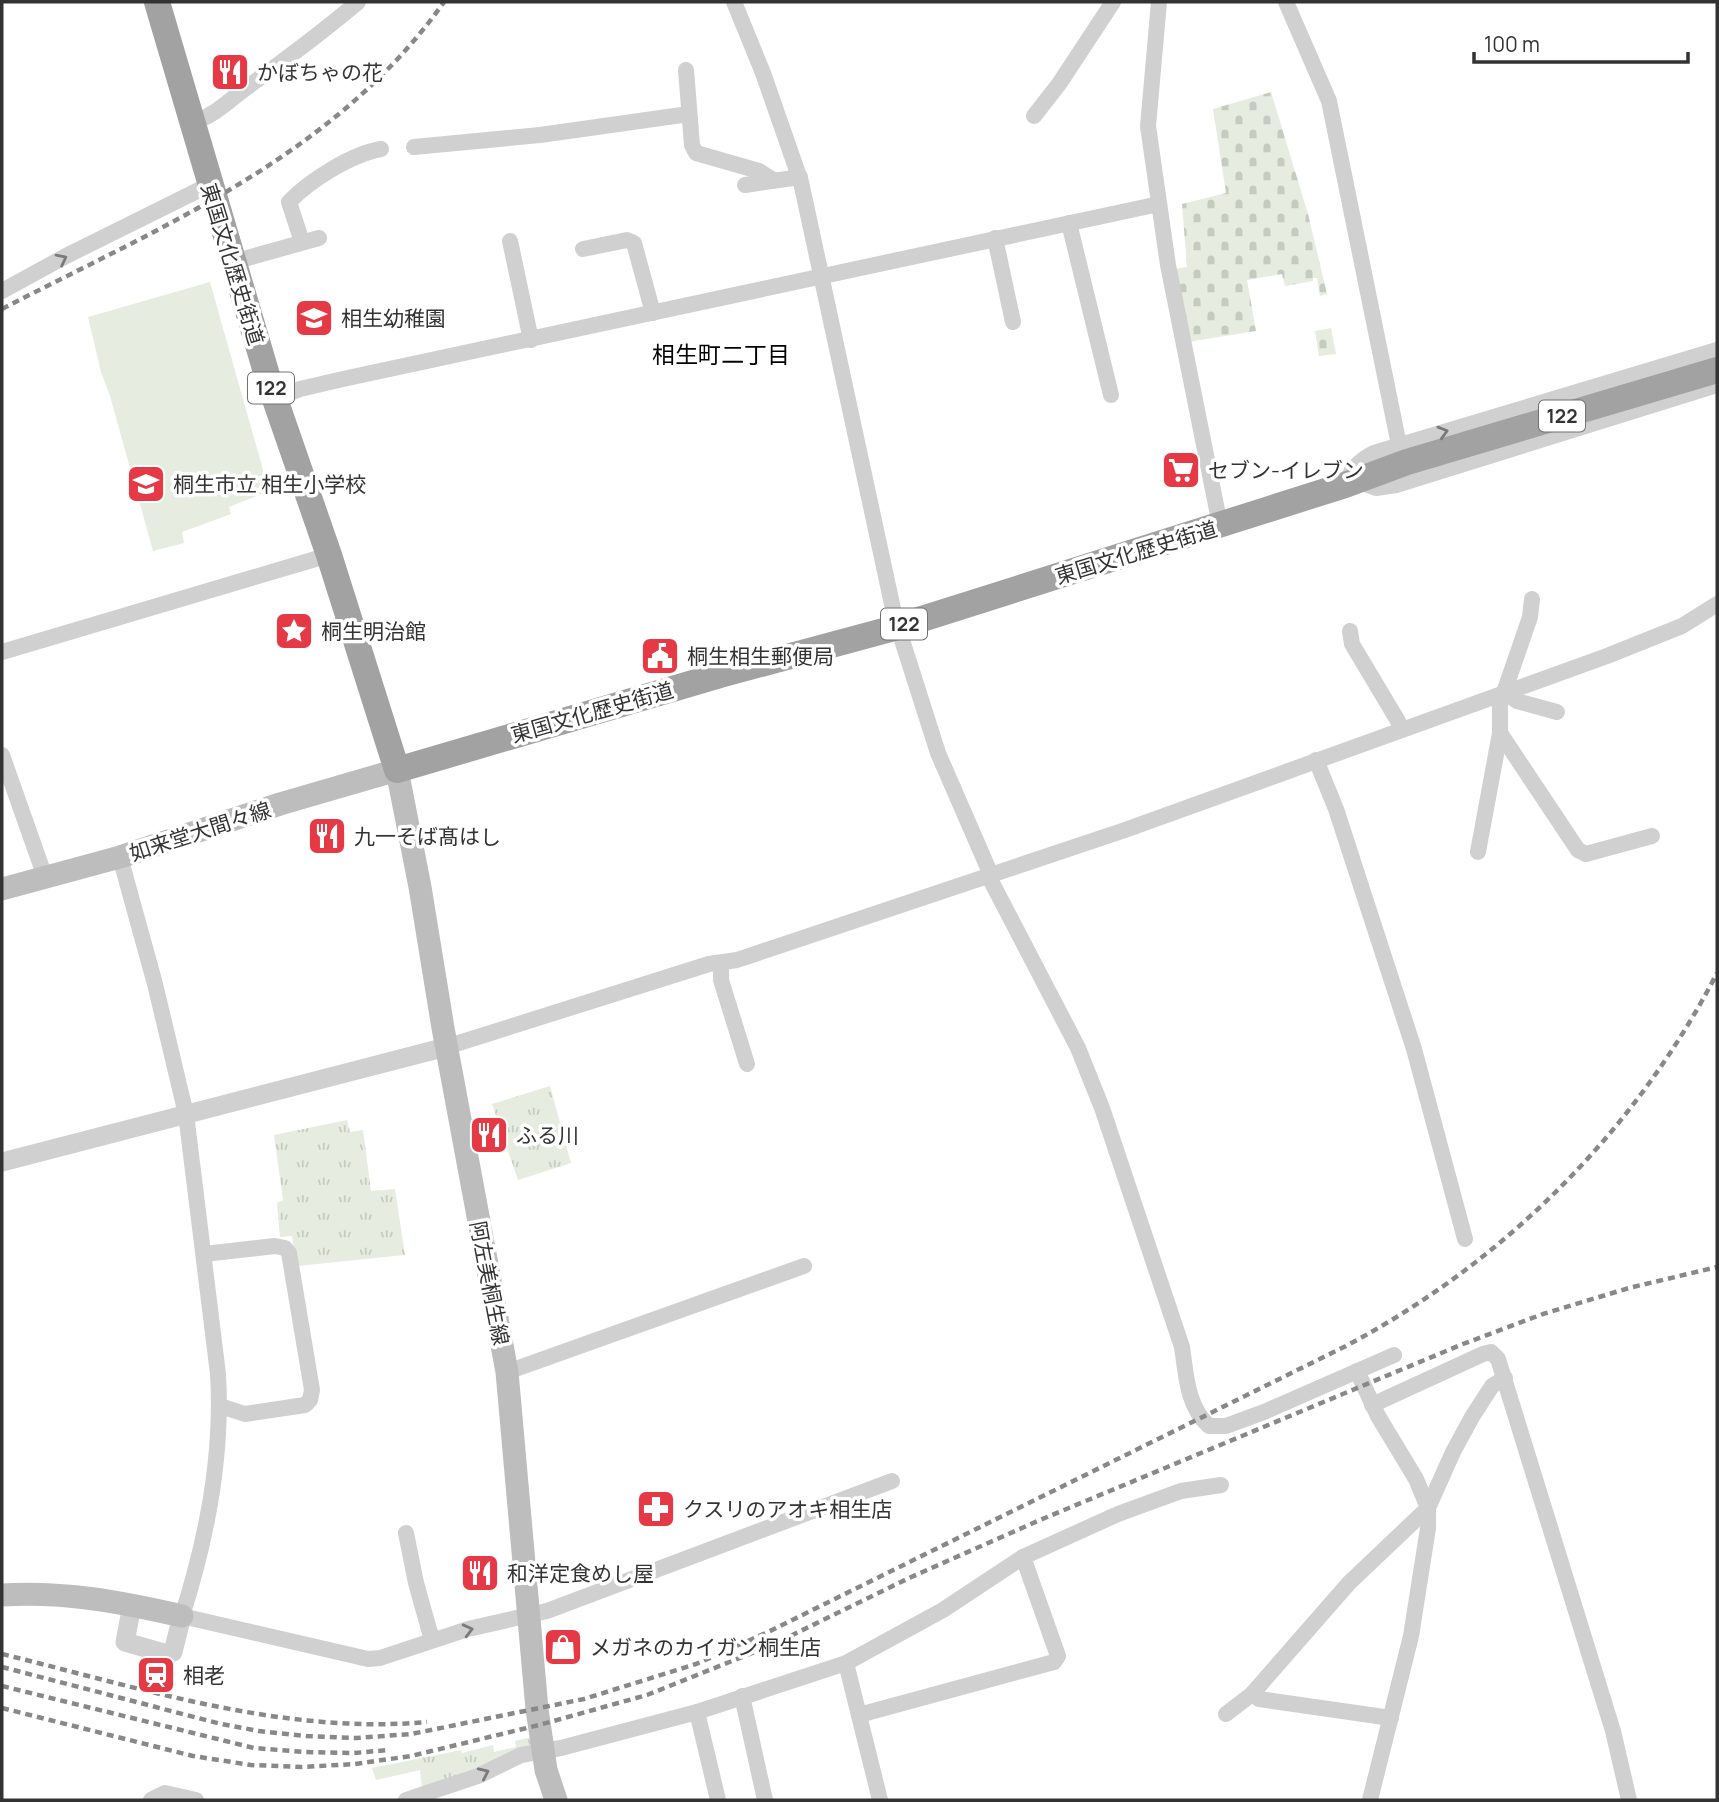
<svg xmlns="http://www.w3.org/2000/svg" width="1719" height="1802" font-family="Manrope,'Noto Sans JP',sans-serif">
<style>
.grass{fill:url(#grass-tufts)}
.cemetery{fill:url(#cemetery-stones)}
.green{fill:#e6ecdf}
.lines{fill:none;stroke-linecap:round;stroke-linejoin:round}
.minor{stroke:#d0d0d0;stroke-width:16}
.tertiary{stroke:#d0d0d0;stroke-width:19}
.secondary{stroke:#bdbdbd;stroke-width:23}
.trunk{stroke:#a2a2a2;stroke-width:26}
.rail{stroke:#888;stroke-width:4.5;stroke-dasharray:7 5;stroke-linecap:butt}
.oneway{stroke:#7a7a7a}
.labels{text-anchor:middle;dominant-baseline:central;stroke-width:7;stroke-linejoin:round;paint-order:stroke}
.shield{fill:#fff;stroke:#707070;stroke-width:2}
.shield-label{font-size:19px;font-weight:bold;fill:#333}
.poi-label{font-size:21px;fill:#333;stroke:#fff;text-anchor:start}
.street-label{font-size:21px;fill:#333;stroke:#fff}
.neighbourhood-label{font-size:23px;fill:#000;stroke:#fff}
</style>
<defs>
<pattern id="grass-tufts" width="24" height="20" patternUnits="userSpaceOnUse" patternTransform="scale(1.75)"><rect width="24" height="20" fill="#e6ecdf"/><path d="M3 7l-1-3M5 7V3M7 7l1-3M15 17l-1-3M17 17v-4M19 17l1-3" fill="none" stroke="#c6cbc0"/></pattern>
<pattern id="cemetery-stones" width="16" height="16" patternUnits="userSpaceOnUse" patternTransform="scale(1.75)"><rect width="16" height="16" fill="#e6ecdf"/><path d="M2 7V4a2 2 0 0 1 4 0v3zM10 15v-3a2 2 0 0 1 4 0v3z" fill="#c6cbc0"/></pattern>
</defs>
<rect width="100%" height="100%" fill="#fff"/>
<!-- grass -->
<g class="grass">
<path d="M 550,1086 L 571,1163 L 518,1180 L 492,1104 Z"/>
<path d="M 347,1120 L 350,1132 L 363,1130 L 371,1191 L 395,1189 L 405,1255 L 297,1266 L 292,1236 L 280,1237 L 277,1203 L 283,1200 L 274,1135 Z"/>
<path d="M 532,1737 L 532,1743 L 529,1746 L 476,1772 L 422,1789 L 420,1770 L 376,1780 L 372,1768 L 461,1750 L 462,1753 L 493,1745 L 494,1752 L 516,1747 L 515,1741 Z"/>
</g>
<!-- cemetery -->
<g class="cemetery">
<path d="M 1271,92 L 1308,214 L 1327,294 L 1320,296 L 1317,278 L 1313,278 L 1313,281 L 1285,286 L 1282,274 L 1247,280 L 1256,331 L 1188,342 L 1175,269 L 1187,267 L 1182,204 L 1226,193 L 1213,109 Z"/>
<path d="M 1331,328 L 1336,354 L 1319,356 L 1315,331 Z"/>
</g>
<!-- green -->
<path class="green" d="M 210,282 L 269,491 L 229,507 L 231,514 L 182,532 L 184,543 L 153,551 L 110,396 L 101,372 L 88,317 Z"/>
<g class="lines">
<!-- minor -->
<g class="minor">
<path d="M 734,2 L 763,73 L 801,182 L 895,618 L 938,753 L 988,868 L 989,877 L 1078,1048 L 1102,1108 L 1182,1347 C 1186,1374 1187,1407 1209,1426 L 1226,1426 L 1264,1412 L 1394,1355"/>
<path d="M 1159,2 L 1148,126 L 1168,265 L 1220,525"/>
<path d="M 1286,2 L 1329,101 L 1399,445"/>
<path d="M 686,70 L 692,145 L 696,153 L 759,171 L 773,180"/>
<path d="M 1034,116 L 1059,84 L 1113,2"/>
<path d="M 192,123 C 214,116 227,102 246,88 C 285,60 321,33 358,2"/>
<path d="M 414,147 L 540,135 L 689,114"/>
<path d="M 745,185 L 800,177"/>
<path d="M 1069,223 L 1111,395"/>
<path d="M 995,238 L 1013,322"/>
<path d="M 510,241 L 531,340"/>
<path d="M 302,242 L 289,202 C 310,180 352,154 381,149"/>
<path d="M 583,249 L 627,240 L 634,243 L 653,313"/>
<path d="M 233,262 L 319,238"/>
<path d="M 2,291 L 66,256 L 209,185"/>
<path d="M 275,399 L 300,389 L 343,379 L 1159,204"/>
<path d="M 1357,481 L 1376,488 L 1396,485 L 1717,385"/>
<path d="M 1345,485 C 1350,470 1359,460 1374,453 L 1717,350"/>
<path d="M 1350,631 L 1352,644 L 1398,721 L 1401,730"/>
<path d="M 2,652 L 329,555"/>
<path d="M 1505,692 L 1517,701 L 1557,712"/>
<path d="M 1500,733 L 1578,850 L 1586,854 L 1652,836"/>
<path d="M 2,755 L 45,877"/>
<path d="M 1316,760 L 1336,809 L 1414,1049 L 1465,1239"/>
<path d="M 1478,852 L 1500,733 L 1500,704 L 1530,617 L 1532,599"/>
<path d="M 120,857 L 155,984 L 186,1114 L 218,1374 C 223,1456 207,1538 182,1616 L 368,1659 L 380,1658 L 468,1629 L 547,1611 L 892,1481"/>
<path d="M 721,963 L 721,980 L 747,1064"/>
<path d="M 446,1047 L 709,964 L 737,960 L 1125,830 L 1607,656 L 1682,626 L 1717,604"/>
<path d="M 204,1254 L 275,1246 L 285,1248 L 289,1253 L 312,1390 L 310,1400 L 305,1405 L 245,1414 L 220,1406"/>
<path d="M 1357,1371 L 1378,1416 L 1416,1479 L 1428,1508 L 1428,1528 L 1411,1636 L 1370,1800"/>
<path d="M 507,1372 L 804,1266"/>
<path d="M 1372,1405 L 1483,1354 L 1491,1352 L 1498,1359 L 1613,1731 L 1629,1800"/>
<path d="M 406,1533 L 416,1583 L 432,1640"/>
<path d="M 846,1663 L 880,1800"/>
<path d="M 1252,1694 L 1259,1699 L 1391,1718"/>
<path d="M 742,1696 L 765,1800"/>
<path d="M 697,1712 L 718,1800"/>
<path d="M 1226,1714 L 1252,1694 L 1349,1583 L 1428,1508 L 1453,1452 L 1472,1417 L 1492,1386 L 1505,1378"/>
<path d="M 859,1715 L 1054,1662 L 1058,1656 L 1023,1557"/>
<path d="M 151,1800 L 165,1793 L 196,1800"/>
<path d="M 406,1800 L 478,1776 L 521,1755 L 561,1748 L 697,1712 L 846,1663 L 943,1610 L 1023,1557 L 1118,1514 L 1181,1491 L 1221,1485"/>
</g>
<!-- tertiary -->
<g class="tertiary">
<path d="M 2,1162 L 446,1047"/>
<path d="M 132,1605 L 125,1642 L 167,1654 L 173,1652 L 182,1616"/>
</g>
<!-- secondary -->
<g class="secondary">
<path d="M 2,889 L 120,857 L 280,804 L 397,770 L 420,887 L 443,1028 L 507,1372 L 537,1709 L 546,1770 L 556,1800"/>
<path d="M 2,1595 C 64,1591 121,1602 182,1616"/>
</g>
<!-- trunk -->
<path class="trunk" d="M 157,2 L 269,382 L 329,555 L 397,770 L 720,675 L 887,630 L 1345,485 L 1407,462 L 1717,370"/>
<!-- rail -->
<g class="rail">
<path d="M 2,309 C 164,225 335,156 444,2"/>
<path d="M 2,1654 C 141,1688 283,1735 427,1722"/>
<path d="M 2,1667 L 221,1724 L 259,1731 L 306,1736 L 356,1738 L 411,1734 L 584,1699 L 696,1664 L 768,1632 L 1346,1346 C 1504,1262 1635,1132 1717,973"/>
<path d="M 2,1686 L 254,1748 L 304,1752 L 354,1753 L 389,1750"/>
<path d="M 2,1708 L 193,1756 L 251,1765 L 302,1767 L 355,1764 L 411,1756 L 539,1725 L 647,1695 L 772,1645 L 909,1578 L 1040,1520 L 1463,1344 L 1543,1314 L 1629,1288 L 1717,1267"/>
</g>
</g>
<!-- one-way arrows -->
<defs><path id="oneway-chevron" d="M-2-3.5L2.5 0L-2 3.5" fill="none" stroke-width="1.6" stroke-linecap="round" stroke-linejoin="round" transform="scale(1.75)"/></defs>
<g class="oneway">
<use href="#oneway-chevron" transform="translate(62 259) rotate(-27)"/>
<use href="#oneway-chevron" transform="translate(1443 432) rotate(-16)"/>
<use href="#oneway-chevron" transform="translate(468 1630) rotate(-14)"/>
<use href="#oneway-chevron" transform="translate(484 1773) rotate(-25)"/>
</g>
<!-- icons -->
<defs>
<g id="restaurant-square" transform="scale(2.0125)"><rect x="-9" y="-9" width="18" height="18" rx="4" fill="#e63946" stroke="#fff"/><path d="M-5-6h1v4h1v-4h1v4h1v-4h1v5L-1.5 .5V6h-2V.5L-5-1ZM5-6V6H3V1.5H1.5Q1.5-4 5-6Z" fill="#fff"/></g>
<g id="school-square" transform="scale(2.0125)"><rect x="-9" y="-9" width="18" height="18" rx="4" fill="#e63946" stroke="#fff"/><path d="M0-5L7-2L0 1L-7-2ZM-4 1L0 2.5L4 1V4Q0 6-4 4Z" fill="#fff"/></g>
<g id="supermarket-square" transform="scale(2.0125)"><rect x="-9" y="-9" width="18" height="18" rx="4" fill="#e63946" stroke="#fff"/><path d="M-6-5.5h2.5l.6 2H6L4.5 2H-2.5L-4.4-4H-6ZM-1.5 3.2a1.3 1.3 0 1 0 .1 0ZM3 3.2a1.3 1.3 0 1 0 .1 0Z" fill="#fff"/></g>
<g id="sight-square" transform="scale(2.0125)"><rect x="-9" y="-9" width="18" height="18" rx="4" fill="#e63946" stroke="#fff"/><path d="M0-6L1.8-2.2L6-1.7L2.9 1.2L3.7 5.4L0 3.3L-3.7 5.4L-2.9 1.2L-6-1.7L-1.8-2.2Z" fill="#fff"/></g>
<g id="civic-square" transform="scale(2.0125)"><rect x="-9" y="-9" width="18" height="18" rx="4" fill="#e63946" stroke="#fff"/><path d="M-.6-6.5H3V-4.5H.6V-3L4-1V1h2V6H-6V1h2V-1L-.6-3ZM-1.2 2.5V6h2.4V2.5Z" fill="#fff"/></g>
<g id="pharmacy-square" transform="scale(2.0125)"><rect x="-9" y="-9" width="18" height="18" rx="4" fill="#e63946" stroke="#fff"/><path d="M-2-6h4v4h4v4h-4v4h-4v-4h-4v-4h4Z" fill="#fff"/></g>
<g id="shop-square" transform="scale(2.0125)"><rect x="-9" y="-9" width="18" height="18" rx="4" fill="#e63946" stroke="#fff"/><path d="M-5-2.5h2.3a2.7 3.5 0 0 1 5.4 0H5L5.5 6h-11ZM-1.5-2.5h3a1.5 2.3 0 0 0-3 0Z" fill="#fff"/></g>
<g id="station-square" transform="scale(2.0125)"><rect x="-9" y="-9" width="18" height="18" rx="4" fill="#e63946" stroke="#fff"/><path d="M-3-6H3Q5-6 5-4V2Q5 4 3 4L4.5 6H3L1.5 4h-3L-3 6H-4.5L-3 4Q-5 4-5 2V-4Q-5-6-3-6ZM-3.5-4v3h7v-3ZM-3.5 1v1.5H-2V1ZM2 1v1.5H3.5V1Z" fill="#fff"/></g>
</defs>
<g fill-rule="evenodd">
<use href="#restaurant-square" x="230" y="72"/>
<use href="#school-square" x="314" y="318"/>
<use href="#supermarket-square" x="1181" y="470"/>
<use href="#school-square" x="146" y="484"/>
<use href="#sight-square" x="294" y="631"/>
<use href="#civic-square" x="660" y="656"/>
<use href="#restaurant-square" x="327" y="836"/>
<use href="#restaurant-square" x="489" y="1135"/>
<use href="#pharmacy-square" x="656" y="1509"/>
<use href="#restaurant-square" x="480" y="1573"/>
<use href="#shop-square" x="563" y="1647"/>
<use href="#station-square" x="156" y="1675"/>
</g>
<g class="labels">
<!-- shield labels -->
<g class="shield">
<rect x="248" y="372.5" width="46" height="31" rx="5"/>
<rect x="1539" y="400.5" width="46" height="31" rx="5"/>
<rect x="881" y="608.5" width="46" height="31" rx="5"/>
</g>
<g class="shield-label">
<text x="271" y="388">122</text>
<text x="1562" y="416">122</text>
<text x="904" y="624">122</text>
</g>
<!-- poi labels -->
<g class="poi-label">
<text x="257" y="72">かぼちゃの花</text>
<text x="341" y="318">相生幼稚園</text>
<text x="1208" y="470">セブン-イレブン</text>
<text x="173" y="484">桐生市立 相生小学校</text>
<text x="321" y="631">桐生明治館</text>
<text x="687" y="656">桐生相生郵便局</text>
<text x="354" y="836">九一そば髙はし</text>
<text x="516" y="1135">ふる川</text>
<text x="683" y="1509">クスリのアオキ相生店</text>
<text x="507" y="1573">和洋定食めし屋</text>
<text x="590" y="1647">メガネのカイガン桐生店</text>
<text x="183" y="1675">相老</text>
</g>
<!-- street labels -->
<g class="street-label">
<text transform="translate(233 264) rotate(73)">東国文化歴史街道</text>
<text transform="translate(1136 552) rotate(-17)">東国文化歴史街道</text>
<text transform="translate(592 712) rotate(-16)">東国文化歴史街道</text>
<text transform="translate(200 831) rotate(-18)">如来堂大間々線</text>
<text transform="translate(490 1283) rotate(79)">阿左美桐生線</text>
</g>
<!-- neighbourhood labels -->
<g class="neighbourhood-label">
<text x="721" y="354">相生町二丁目</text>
</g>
</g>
<!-- border -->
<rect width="1719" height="1802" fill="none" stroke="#333333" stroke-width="7"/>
<!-- scale -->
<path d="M1474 52v10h214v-10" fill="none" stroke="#333333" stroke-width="3.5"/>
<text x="1484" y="52" font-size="21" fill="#333333" stroke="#ffffff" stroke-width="5" paint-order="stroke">100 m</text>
</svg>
